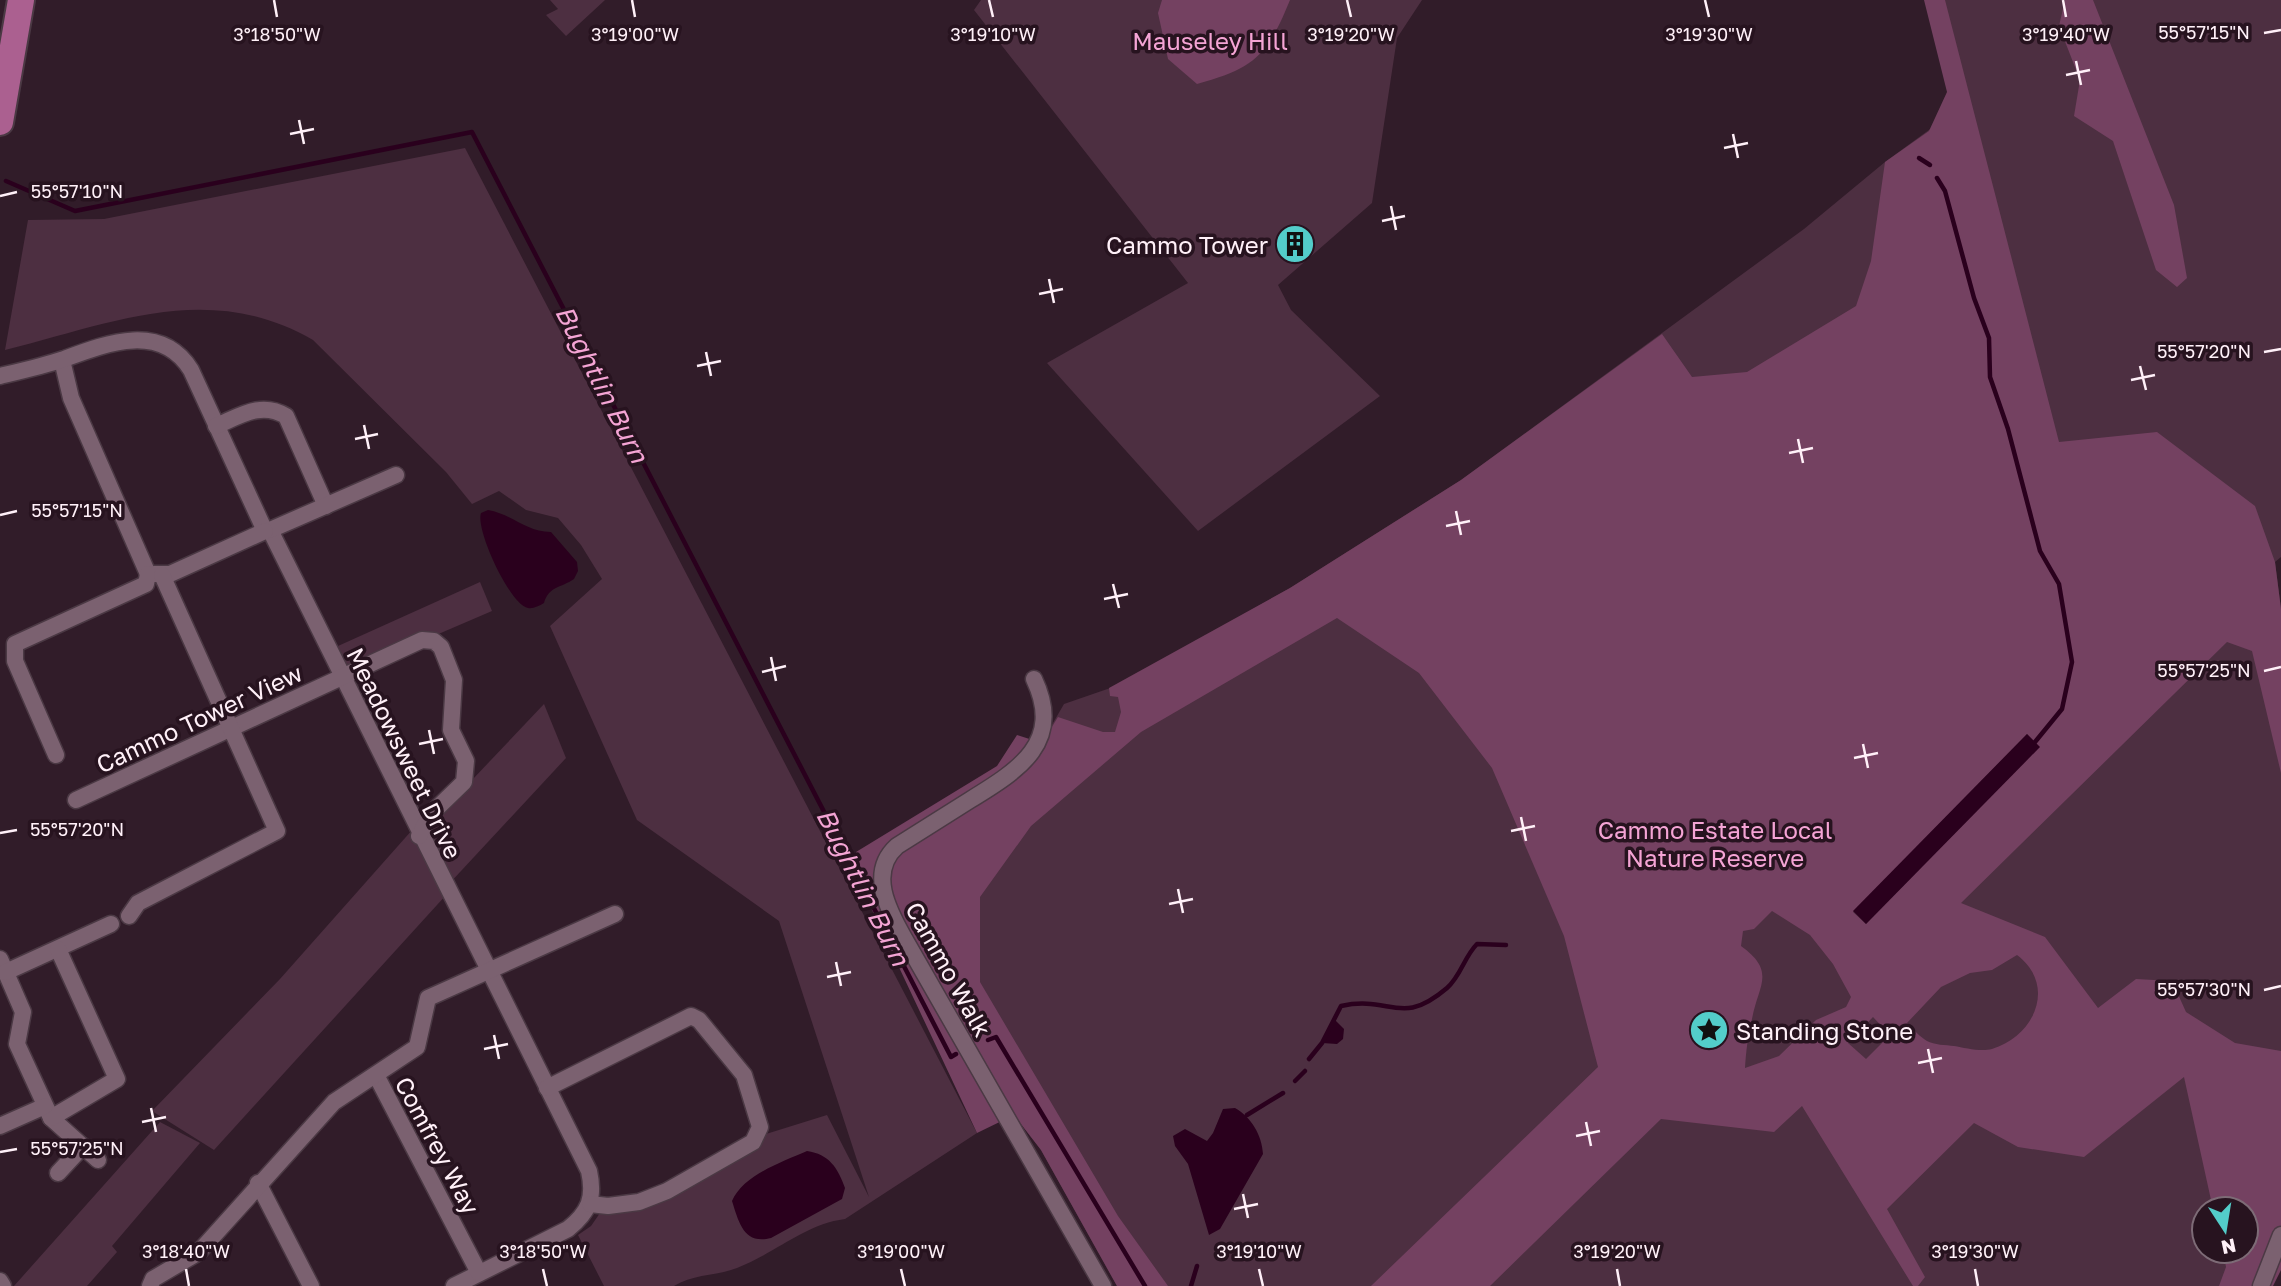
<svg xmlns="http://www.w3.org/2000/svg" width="2281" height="1286" font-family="'Golos Text',sans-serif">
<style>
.green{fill:#4d2f41;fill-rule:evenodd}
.forest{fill:#744161;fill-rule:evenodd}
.water{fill:#2a001d}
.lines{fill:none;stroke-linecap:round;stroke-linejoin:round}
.stream{stroke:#2a001d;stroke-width:4.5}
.street-casing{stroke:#4b3944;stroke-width:19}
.primary-casing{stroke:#4b3944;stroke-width:30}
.street{stroke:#7b6170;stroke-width:16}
.primary{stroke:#ab6090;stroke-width:26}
.ticks{fill:none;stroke:#fff0f8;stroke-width:2.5}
.labels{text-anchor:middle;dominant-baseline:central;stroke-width:7;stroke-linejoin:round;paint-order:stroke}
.park-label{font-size:24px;fill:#f5a4d5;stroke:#27131f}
.poi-label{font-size:24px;fill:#fff0f8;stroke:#27131f;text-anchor:end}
.street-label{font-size:24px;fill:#fff0f8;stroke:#27131f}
.water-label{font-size:26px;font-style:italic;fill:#f4a4d4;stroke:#27131f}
.ticks-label{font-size:18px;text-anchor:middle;fill:#fff0f8;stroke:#27131f;stroke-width:7;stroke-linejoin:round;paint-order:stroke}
</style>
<rect width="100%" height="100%" fill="#311c29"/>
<!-- green -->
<g class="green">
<path d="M 550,0 L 605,0 L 566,36 L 546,15 L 558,9 Z"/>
<path d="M 981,0 L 1422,0 L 1397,38 L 1372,203 L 1278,285 L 1291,310 L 1380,396 L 1198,531 L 1047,363 L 1188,283 L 974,10 Z"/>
<path d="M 1944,0 L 2281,0 L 2281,557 L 2275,562 L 2281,609 L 2281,1217 L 2254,1286 L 1117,1286 L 1041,1150 L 1013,1114 L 899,850 L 1028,766 L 1064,704 L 1119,685 L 1290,588 L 1461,480 L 1804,229 L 1885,162 L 1970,100 ZM 2204,1209 L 2246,1209 L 2246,1251 L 2204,1251 Z"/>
<path d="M 465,148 L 977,1133 L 845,1219 C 805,1224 774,1254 737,1268 C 716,1276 693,1274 674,1286 L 604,1286 L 578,1235 L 591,1226 L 600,1213 L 641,1209 L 755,1148 L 766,1134 L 827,1115 L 869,1197 L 779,921 L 637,820 L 550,626 L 602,579 L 581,545 L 558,518 L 526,510 L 499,491 L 472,504 L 446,472 L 313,340 C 209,280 113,323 5,350 L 28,220 L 104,219 Z"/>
<path d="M 480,582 L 492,611 L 350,672 L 338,646 Z"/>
<path d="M 544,704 L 566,758 L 448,885 L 419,836 Z"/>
<path d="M 413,829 L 447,894 L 214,1150 L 152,1111 L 280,979 Z"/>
<path d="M 160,1122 L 200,1143 L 112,1246 L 117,1252 L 87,1286 L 14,1286 Z"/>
</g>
<!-- forest -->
<g class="forest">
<path d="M 1162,0 L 1290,0 C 1267,56 1255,68 1197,84 L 1168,59 L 1158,13 Z"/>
<path d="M 1924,0 L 1945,0 L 2059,442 L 2157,432 L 2255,506 L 2275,562 L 2281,609 L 2281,773 L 2252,651 L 2227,642 L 1961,903 L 2045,937 L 2098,1008 L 2136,979 L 2172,981 L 2186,1012 L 2235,1043 L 2281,1051 L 2281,1270 L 2273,1286 L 2219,1286 L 2226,1267 L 2223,1251 L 2246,1251 L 2246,1209 L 2213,1209 L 2184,1077 L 2084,1157 L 2018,1147 L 1974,1123 L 1887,1209 L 1925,1277 L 1918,1286 L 1913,1286 L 1802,1106 L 1774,1132 L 1661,1119 L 1490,1286 L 1371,1286 L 1598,1067 L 1564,936 L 1492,768 L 1419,673 L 1337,618 L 1141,732 L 1031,826 L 980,897 L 980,982 L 1118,1216 L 1168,1286 L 1117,1286 L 1041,1150 L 1014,1115 L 977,1133 L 865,895 L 856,852 L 997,766 L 1017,735 L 1042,743 L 1058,717 L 1103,732 L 1115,732 L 1121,712 L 1118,697 L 1110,696 L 1109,688 L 1290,588 L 1461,480 L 1662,334 L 1692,377 L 1747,372 L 1856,306 L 1871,261 L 1885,162 L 1929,131 L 1947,92 ZM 2027,734 L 2039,747 L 1866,924 L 1853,912 ZM 1772,911 L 1810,935 L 1833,964 L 1851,997 L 1846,1007 L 1816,1020 L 1779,1056 L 1745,1068 C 1746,1052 1748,1034 1752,1019 C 1758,985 1777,972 1741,946 L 1743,931 L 1754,929 ZM 2017,955 C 2057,985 2035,1036 1992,1049 C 1981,1052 1965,1048 1954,1046 C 1946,1045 1934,1045 1927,1041 C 1920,1037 1913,1029 1907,1023 L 1941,987 L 1970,973 L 1992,970 ZM 1873,1017 L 1890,1035 L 1866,1059 L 1848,1043 Z"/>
<path d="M 2065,0 L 2093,0 L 2174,205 L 2187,278 L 2177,287 L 2156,270 L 2113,141 L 2074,116 L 2080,80 L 2059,26 Z"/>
</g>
<!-- water -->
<g class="water">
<path d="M 488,510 C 512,514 526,532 551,532 L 577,562 L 578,571 L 574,579 C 561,588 549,586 544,603 C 539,606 533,609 528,608 C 510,605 475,529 481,513 Z"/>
<path d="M 2027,734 L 2040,747 L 1866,924 L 1853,911 Z"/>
<path d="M 1334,1019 L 1344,1029 L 1343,1039 L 1337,1044 L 1322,1043 Z"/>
<path d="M 1235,1108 C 1251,1117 1262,1135 1263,1154 L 1220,1229 L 1209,1235 L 1188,1164 L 1175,1146 L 1173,1136 L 1185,1129 L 1207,1141 L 1213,1133 L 1223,1109 Z"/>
<path d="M 807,1151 C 829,1154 838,1168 845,1188 L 842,1199 L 771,1238 C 744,1245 739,1223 732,1201 C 743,1175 782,1162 807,1151 Z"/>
</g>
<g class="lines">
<!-- stream -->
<g class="stream">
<path d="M 1919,158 L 1930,165"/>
<path d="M 1937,178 L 1945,191 L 1974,298 L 1989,338 L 1990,377 L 2008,429 L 2040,551 L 2059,584 L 2072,662 L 2062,709 L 2035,742"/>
<path d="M 6,181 L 75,211 L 472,132 L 951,1057 L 956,1054"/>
<path d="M 988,1040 L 996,1037 L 1145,1286"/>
<path d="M 1309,1059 L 1322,1043 L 1341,1006 C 1392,995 1400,1028 1447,988 C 1461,976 1464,957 1477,944 L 1506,945"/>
<path d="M 1295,1081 L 1305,1071"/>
<path d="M 1247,1115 L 1283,1093"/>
<path d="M 1191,1286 L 1197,1266"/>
</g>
<!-- street casing -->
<g class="street-casing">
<g id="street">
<path d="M 62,360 L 71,398 L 148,574"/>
<path d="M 0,376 C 21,371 43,366 64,359 C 107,343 161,322 191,370 L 265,531 L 270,530 L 589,1171 C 595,1198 589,1212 568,1229 L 454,1286"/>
<path d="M 216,426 C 240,416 261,401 286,416 L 326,506"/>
<path d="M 270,530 L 396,475"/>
<path d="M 154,574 L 170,574 L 265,531"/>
<path d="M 1034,679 C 1064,742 1019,770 970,800 C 946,815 921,831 897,846 C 868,872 888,910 904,938 L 1103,1286"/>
<path d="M 56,755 L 15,661 L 15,644 L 146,584 L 148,574"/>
<path d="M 76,800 L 422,640 L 434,641 L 441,647 L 454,680 L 451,730 L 466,761 L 464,782 L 430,815 L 419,836"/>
<path d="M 129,916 L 138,903 L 277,831 L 162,575"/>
<path d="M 0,959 L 23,1012 L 17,1044 L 51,1118 L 98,1160"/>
<path d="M 6,972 L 111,924"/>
<path d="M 376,1075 L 479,1273"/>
<path d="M 547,1088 L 691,1016 L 699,1020 L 744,1075 L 760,1127 L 753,1142 L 667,1191 L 639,1202 L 608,1206 L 590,1204"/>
<path d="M 51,1118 L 117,1079 L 58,949"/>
<path d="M 0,1126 L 45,1106"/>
<path d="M 58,1173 L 83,1146"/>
<path d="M 258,1183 L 311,1286"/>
<path d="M 0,1281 L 3,1286"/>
<path d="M 150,1286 L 153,1279 L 199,1252 L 334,1102 L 417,1047 L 428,998 L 615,914"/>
<path d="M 2261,1286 L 2281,1235"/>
</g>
</g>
<!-- primary casing -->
<g class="primary-casing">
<path id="primary" d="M 0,122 L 21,0"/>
</g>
<!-- street -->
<use href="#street" class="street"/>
<!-- primary -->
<use href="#primary" class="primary"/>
</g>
<!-- ticks -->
<path class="ticks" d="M 274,0 L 277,17M 632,0 L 635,17M 989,0 L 993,17M 1347,0 L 1351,17M 1705,0 L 1709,17M 2063,0 L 2066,17M 2264,33 L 2281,30M 2076,61 L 2081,85M 2066,75 L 2090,70M 299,120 L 304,144M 290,134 L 314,129M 1733,134 L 1738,158M 1724,148 L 1748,143M 0,196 L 17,192M 1391,206 L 1396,230M 1382,221 L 1405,216M 1049,279 L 1054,303M 1039,294 L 1063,289M 706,352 L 711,376M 2264,352 L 2281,349M 697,366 L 721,361M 2140,366 L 2146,390M 2131,380 L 2155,375M 364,425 L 369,449M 355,439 L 378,434M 1798,439 L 1803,463M 1789,453 L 1813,448M 1456,511 L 1461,535M 0,515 L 17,511M 1446,526 L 1470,521M 1113,584 L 1119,608M 1104,599 L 1128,594M 771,657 L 776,681M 2264,671 L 2281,667M 762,672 L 786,666M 429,730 L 434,754M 419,744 L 443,739M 1863,744 L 1868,768M 1854,758 L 1878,753M 1521,817 L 1526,841M 1511,831 L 1535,826M 0,833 L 17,830M 1178,889 L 1183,913M 1169,904 L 1193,899M 836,962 L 841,986M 827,977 L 851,972M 2264,990 L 2281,986M 494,1035 L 499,1059M 484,1049 L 508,1044M 1928,1049 L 1933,1073M 1918,1063 L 1942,1058M 151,1108 L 156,1132M 142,1122 L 166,1117M 1586,1122 L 1591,1146M 1576,1136 L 1600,1131M 0,1152 L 17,1149M 1243,1194 L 1248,1218M 1234,1209 L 1258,1204M 186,1269 L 189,1286M 543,1269 L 547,1286M 901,1269 L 905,1286M 1259,1269 L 1263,1286M 1617,1269 L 1620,1286M 1975,1269 L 1978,1286"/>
<!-- icons -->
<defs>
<g id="building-disc" transform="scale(2.0125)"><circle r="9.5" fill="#53cdca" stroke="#27131f"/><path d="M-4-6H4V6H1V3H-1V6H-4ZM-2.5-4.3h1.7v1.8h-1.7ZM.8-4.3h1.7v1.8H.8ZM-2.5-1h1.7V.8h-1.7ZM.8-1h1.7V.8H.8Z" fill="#111"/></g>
<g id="sight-disc" transform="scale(2.0125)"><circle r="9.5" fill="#53cdca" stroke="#27131f"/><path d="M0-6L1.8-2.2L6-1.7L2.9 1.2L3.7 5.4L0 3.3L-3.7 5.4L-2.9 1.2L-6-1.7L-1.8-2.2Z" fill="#111"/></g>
</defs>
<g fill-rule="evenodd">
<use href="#building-disc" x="1295" y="244"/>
<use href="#sight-disc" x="1709" y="1030"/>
</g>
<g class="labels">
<!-- park labels -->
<g class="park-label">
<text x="1210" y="40">Mauseley Hill</text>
<text x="1715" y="829">Cammo Estate Local<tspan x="1715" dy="28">Nature Reserve</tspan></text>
</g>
<!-- poi labels -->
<g class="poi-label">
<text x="1268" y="244">Cammo Tower</text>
<text x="1736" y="1030" text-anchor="start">Standing Stone</text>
</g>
<!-- street labels -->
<g class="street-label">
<text transform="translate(199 718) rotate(-25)">Cammo Tower View</text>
<text transform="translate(405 753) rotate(64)">Meadowsweet Drive</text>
<text transform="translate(949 969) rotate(61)">Cammo Walk</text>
<text transform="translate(438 1145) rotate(62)">Comfrey Way</text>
</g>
<!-- water labels -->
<g class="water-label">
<text transform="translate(602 384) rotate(63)">Bughtlin Burn</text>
<text transform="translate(863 887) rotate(63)">Bughtlin Burn</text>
</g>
</g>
<g class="ticks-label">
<text x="2204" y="39">55°57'15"N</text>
<text x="277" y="41">3°18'50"W</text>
<text x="635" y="41">3°19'00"W</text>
<text x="993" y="41">3°19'10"W</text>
<text x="1351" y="41">3°19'20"W</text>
<text x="1709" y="41">3°19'30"W</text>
<text x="2066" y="41">3°19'40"W</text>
<text x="77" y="198">55°57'10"N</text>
<text x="2204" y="358">55°57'20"N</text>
<text x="77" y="517">55°57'15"N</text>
<text x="2204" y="677">55°57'25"N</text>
<text x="77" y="836">55°57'20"N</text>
<text x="2204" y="996">55°57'30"N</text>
<text x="77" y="1155">55°57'25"N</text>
<text x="186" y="1258">3°18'40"W</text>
<text x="543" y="1258">3°18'50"W</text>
<text x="901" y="1258">3°19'00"W</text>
<text x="1259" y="1258">3°19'10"W</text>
<text x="1617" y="1258">3°19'20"W</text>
<text x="1975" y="1258">3°19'30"W</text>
</g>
<!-- north arrow -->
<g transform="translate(2225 1230) rotate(168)"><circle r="33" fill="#27131f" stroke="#7d6b76" stroke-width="2"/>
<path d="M0-5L12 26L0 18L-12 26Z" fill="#53cdca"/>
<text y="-10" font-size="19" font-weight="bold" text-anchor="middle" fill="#fff0f8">N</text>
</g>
</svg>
